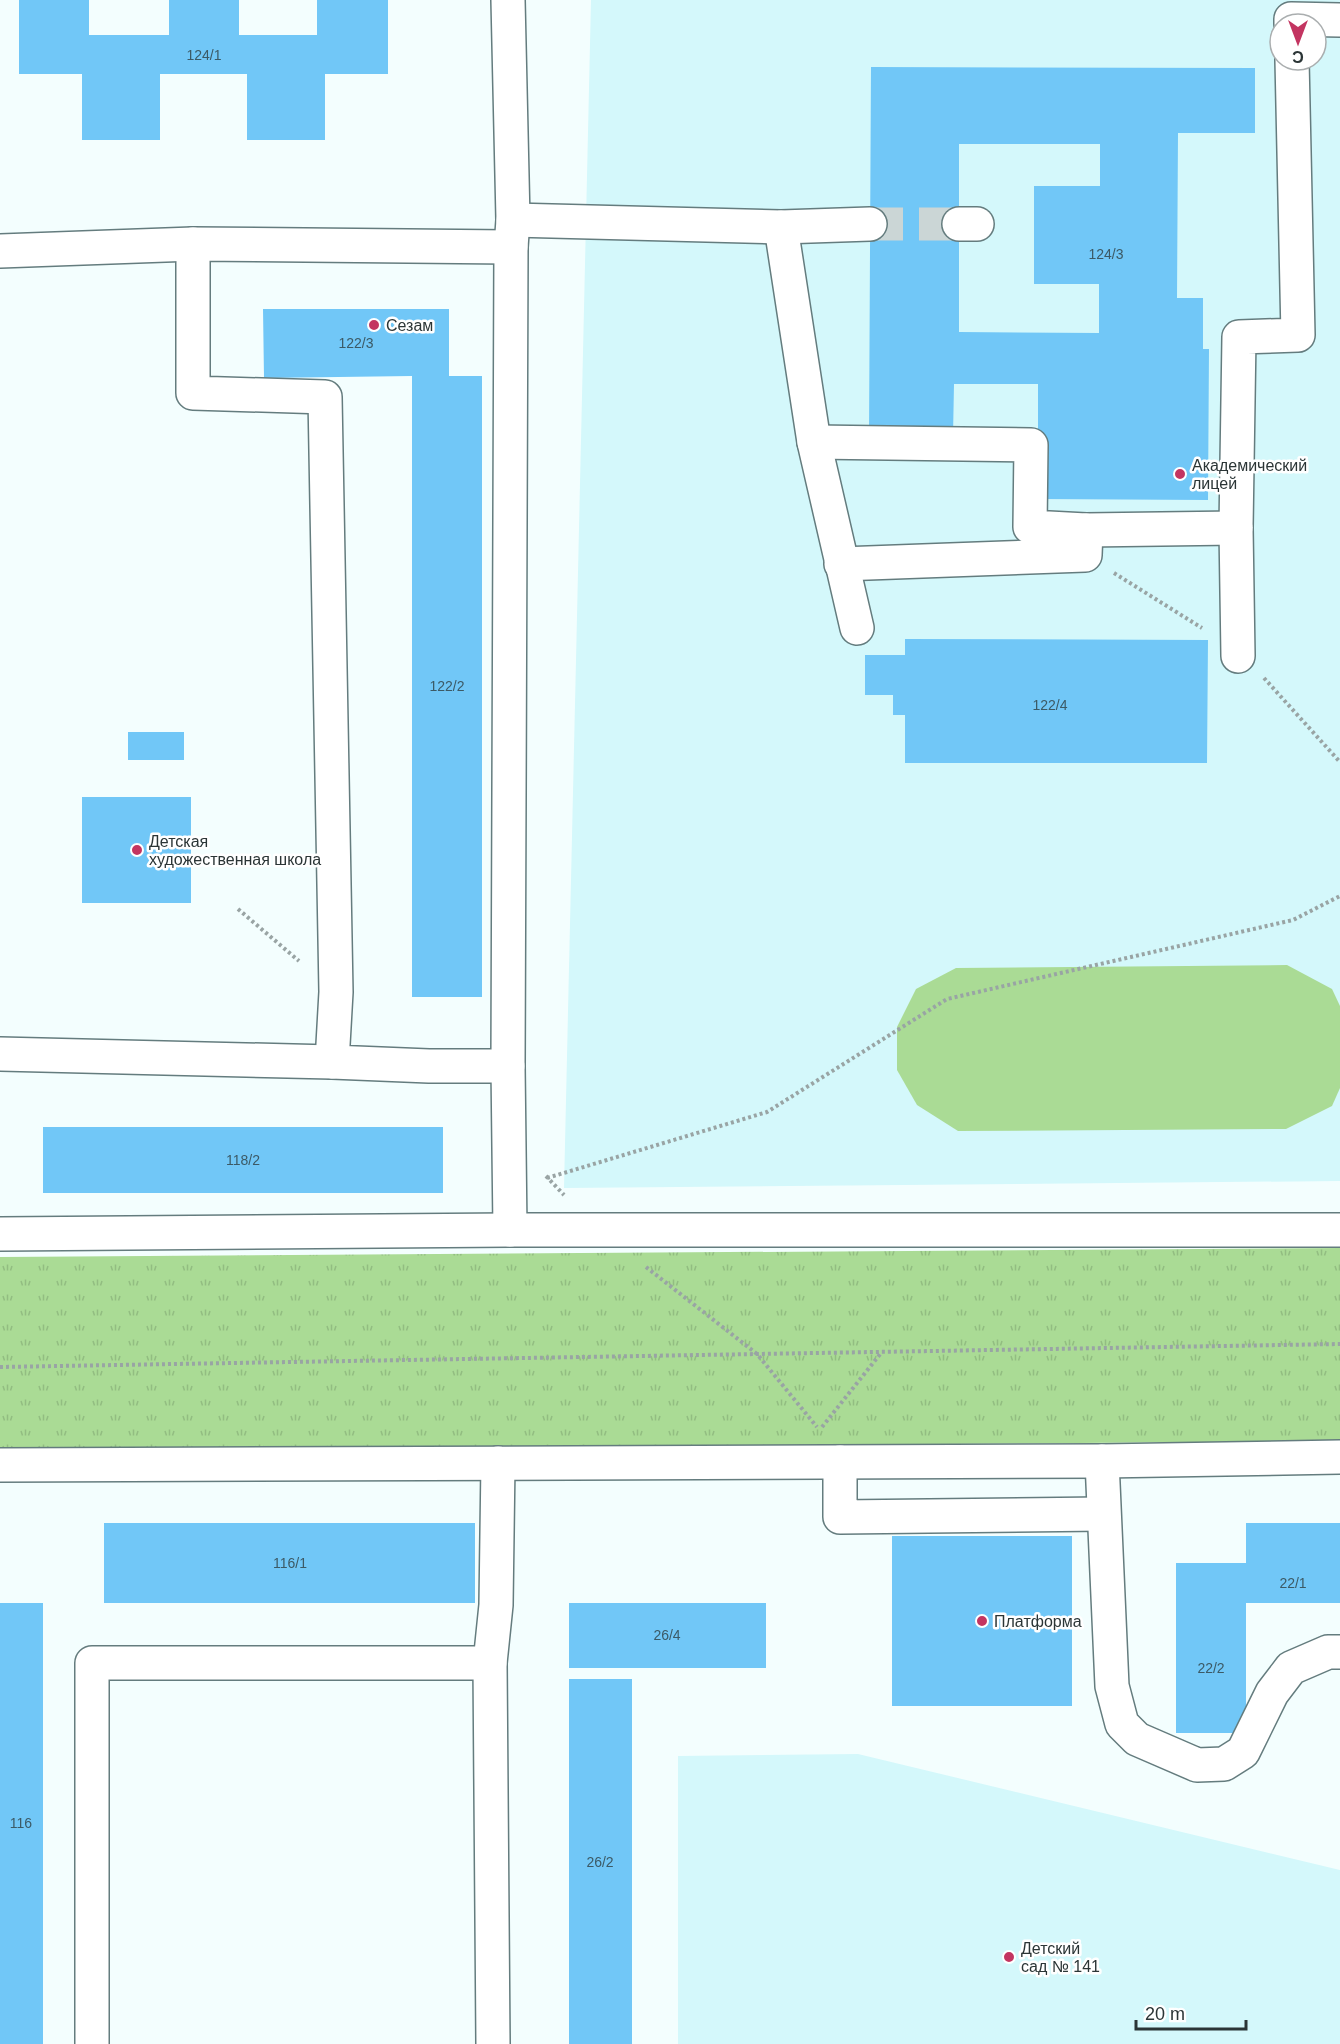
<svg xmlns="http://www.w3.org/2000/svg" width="1340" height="2044" font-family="Helvetica,sans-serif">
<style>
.built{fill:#d4f8fb;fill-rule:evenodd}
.grass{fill:url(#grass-tufts)}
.garden{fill:#aadb95}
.building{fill:#71c7f7;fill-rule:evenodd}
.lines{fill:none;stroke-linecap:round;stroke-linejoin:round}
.minor-tunnel{stroke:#cbd6d6;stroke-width:33;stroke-dasharray:33 16;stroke-linecap:butt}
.minor-casing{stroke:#647c7e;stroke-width:36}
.path{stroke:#99a4a4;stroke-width:4;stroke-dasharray:3 3;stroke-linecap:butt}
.minor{stroke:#fff;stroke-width:33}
.poi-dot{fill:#c33561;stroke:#fff;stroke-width:2}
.labels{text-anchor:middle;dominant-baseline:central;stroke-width:5;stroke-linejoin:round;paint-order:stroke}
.number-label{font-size:14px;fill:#3c5a66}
.poi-label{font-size:16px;fill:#2b3536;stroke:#fff;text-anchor:start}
</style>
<defs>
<pattern id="grass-tufts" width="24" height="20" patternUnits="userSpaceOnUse" patternTransform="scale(1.5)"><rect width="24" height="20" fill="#aadb95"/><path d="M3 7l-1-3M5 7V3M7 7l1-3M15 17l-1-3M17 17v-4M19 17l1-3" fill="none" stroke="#92bd81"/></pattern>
</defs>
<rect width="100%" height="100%" fill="#f3fefe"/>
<!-- built -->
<g class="built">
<path d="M 591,0 L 1340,0 L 1340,1181 L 564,1188 ZM 1280,24 L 1316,24 L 1316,60 L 1280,60 Z"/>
<path d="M 858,1754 L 1340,1870 L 1340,2044 L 678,2044 L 678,1756 Z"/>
</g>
<!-- grass -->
<path class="grass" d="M 1340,1248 L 1340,1441 L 0,1451 L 0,1257 Z"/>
<!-- garden -->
<path class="garden" d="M 1287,965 L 1332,989 L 1340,1006 L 1340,1088 L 1332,1106 L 1286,1129 L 958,1131 L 917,1105 L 897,1070 L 897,1027 L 916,989 L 956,968 Z"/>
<!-- building -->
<g class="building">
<path d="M 19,0 L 89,0 L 89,35 L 169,35 L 169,0 L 239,0 L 239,35 L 317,35 L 317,0 L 388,0 L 388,74 L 325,74 L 325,140 L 247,140 L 247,74 L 160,74 L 160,140 L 82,140 L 82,74 L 19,74 Z"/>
<path d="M 871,67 L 1255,68 L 1255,133 L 1178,133 L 1177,298 L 1203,298 L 1203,349 L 1209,349 L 1208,500 L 1038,499 L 1038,384 L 954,384 L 953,436 L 869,436 ZM 959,144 L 1100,144 L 1100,186 L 1034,186 L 1034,284 L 1099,284 L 1099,333 L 959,332 Z"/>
<path d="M 263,309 L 449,309 L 449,376 L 482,376 L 482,997 L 412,997 L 412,376 L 264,378 Z"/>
<path d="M 905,639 L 1208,640 L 1207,763 L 905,763 L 905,715 L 893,715 L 893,695 L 865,695 L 865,655 L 905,655 Z"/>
<rect x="128" y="732" width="56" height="28"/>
<rect x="82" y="797" width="109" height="106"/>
<rect x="43" y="1127" width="400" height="66"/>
<rect x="104" y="1523" width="371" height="80"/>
<path d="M 1246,1523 L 1340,1523 L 1340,1603 L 1246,1603 L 1246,1733 L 1176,1733 L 1176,1563 L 1246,1563 Z"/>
<rect x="892" y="1536" width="180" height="170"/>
<rect x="0" y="1603" width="43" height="441"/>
<rect x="569" y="1603" width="197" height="65"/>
<rect x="569" y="1679" width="63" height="365"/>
</g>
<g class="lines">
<!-- minor-tunnel -->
<path class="minor-tunnel" d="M 870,224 L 959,224"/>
<!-- minor casing -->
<g class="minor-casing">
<g id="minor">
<path d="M 508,0 L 513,220 L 511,247 L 508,1066 L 510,1230"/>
<path d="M 1291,24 L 1291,19 L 1340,20"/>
<path d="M 513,220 L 781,227 L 870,224"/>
<path d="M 959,224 L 977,224"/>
<path d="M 781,227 L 814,442 L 857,628"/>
<path d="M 193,244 L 193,393 L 325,397 L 336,992 L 332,1062 L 429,1066 L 508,1066"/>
<path d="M 0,251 L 193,244 L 511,247"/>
<path d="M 814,442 L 1031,445 L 1030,527 L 1086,530 L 1236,528"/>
<path d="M 841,564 L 1085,555 L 1086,530"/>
<path d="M 1238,656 L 1236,528 L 1239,337 L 1298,335 L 1292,60"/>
<path d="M 0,1054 L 332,1062"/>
<path d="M 0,1234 L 510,1230 L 1340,1230"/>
<path d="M 1102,1461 L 1112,1686 L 1122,1724 L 1137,1739 L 1197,1765 L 1224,1764 L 1243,1752 L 1272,1693 L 1291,1668 L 1328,1652 L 1340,1652"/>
<path d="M 840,1462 L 840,1517 L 1103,1514"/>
<path d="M 0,1465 L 1102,1461 L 1340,1457"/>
<path d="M 490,1663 L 493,2044"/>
<path d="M 92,2044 L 92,1663 L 490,1663 L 496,1605 L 498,1463"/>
</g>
</g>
<!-- path -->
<g class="path">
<path d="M 1114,573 L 1202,628"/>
<path d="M 1264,678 L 1340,762"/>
<path d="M 238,909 L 299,961"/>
<path d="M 546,1176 L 564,1195"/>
<path d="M 547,1178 L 767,1112 L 947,999 L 1293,920 L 1340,896"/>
<path d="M 646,1267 L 757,1354 L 817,1427"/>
<path d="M 0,1367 L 1340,1344"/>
<path d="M 822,1427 L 881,1353"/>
</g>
<!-- minor -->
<use href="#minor" class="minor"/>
</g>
<!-- markers -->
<g class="poi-dot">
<circle cx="374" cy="325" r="6"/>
<circle cx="1180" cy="474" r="6"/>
<circle cx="137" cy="850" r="6"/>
<circle cx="982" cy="1621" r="6"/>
<circle cx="1009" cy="1957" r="6"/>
</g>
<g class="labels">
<!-- number labels -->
<g class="number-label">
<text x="204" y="55">124/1</text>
<text x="1106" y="254">124/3</text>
<text x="356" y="343">122/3</text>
<text x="447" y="686">122/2</text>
<text x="1050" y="705">122/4</text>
<text x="243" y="1160">118/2</text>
<text x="290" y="1563">116/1</text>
<text x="1293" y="1583">22/1</text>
<text x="667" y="1635">26/4</text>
<text x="1211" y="1668">22/2</text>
<text x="21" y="1823">116</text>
<text x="600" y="1862">26/2</text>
</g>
<!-- poi labels -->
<g class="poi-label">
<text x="386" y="325">Сезам</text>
<text x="1192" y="465">Академический<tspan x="1192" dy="18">лицей</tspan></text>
<text x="149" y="841">Детская<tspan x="149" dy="18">художественная школа</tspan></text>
<text x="994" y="1621">Платформа</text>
<text x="1021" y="1948">Детский<tspan x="1021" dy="18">сад № 141</tspan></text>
</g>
</g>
<!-- north arrow -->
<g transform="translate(1298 42) rotate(180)"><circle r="28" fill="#ffffff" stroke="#aaaeaf" stroke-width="1.5"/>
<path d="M0-4.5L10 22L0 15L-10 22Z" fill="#c33561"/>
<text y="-9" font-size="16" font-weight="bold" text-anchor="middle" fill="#2b3536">С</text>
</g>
<!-- scale -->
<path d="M1136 2020v9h110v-9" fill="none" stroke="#2b3536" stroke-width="3"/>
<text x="1145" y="2020" font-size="18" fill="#2b3536" stroke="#ffffff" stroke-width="4.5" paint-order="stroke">20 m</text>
</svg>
